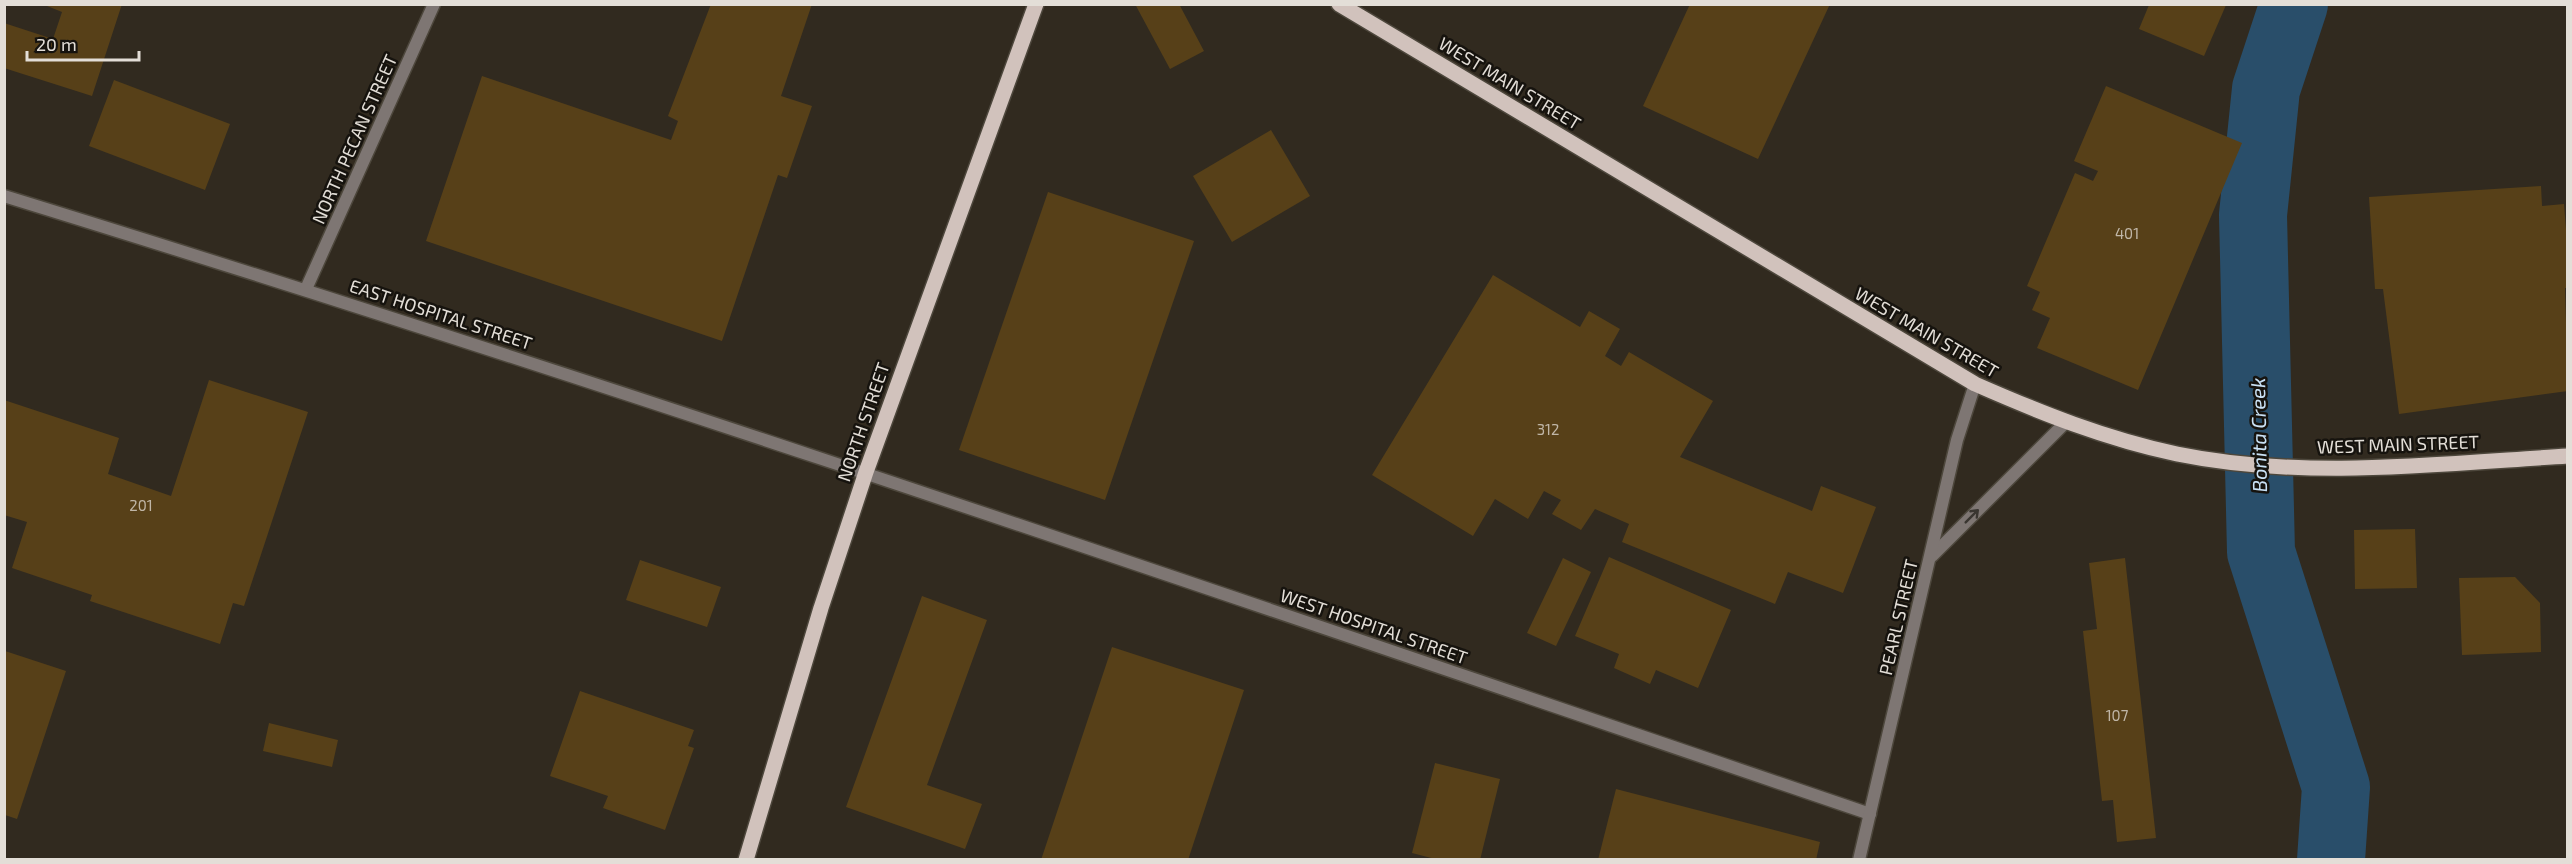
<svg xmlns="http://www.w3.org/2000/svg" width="2572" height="864" font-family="'Exo 2',sans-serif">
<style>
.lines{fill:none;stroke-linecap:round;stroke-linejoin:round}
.river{stroke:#294e6a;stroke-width:68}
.building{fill:#574018}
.minor-casing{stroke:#4d473c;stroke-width:15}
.primary-casing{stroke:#4d473c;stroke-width:18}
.minor{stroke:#7e7673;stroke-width:12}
.primary{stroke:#d1c2bc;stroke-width:15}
.oneway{stroke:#3a3631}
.labels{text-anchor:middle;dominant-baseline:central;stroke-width:5;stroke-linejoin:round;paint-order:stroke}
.number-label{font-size:15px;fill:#c0b6a7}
.street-label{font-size:18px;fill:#e3ded7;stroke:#16130e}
.water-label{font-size:20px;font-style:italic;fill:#cae2f6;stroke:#16130e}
</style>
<rect width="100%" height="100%" fill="#312a1f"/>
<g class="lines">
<!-- river -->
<path class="river" d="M 2294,4 L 2266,89 L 2253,215 L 2261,552 L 2336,787 L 2331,860"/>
</g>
<!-- building -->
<g class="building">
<path d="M 42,4 L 122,4 L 92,96 L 4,68 L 4,23 L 53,39 L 62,12 Z"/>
<path d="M 711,4 L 812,4 L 781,96 L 812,106 L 787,178 L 778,175 L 722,341 L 426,241 L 482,76 L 671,140 L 678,121 L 668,116 Z"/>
<path d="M 1135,4 L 1179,4 L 1204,51 L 1170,69 Z"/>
<path d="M 1690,4 L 1830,4 L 1758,159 L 1643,106 Z"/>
<path d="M 2149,5 L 2226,5 L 2204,56 L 2139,29 Z"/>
<path d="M 114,80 L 230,124 L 205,190 L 89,146 Z"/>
<path d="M 2106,86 L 2242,143 L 2138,390 L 2037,348 L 2050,318 L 2032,310 L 2040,292 L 2027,286 L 2075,173 L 2093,181 L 2098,171 L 2074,161 Z"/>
<path d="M 1271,130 L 1310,196 L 1232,242 L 1193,176 Z"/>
<path d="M 2541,186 L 2542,206 L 2564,204 L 2568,255 L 2568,288 L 2565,288 L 2568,391 L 2399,414 L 2383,289 L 2375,289 L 2369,197 Z"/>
<path d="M 1048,192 L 1194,241 L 1105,500 L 959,450 Z"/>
<path d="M 1493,275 L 1580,327 L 1589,311 L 1620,329 L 1605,356 L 1621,366 L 1629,352 L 1713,401 L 1680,457 L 1812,511 L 1821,486 L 1876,507 L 1843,593 L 1788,572 L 1775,604 L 1622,542 L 1629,524 L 1595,509 L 1581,530 L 1552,514 L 1561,500 L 1544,491 L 1528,519 L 1495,499 L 1473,536 L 1372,475 Z"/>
<path d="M 209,380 L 308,412 L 244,606 L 233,603 L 220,644 L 90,601 L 92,595 L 12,568 L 27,522 L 4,515 L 4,400 L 119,438 L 108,474 L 171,496 Z"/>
<path d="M 2415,529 L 2417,588 L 2355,589 L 2354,530 Z"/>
<path d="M 1609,557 L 1731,610 L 1698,688 L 1656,670 L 1650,684 L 1614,668 L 1619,654 L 1575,636 Z"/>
<path d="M 1563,558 L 1591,572 L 1556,646 L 1527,633 Z"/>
<path d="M 2125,558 L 2156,838 L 2117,842 L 2113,800 L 2102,801 L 2083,631 L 2097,629 L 2089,563 Z"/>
<path d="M 640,560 L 721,587 L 707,627 L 626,600 Z"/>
<path d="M 2515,577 L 2540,603 L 2541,652 L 2462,655 L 2459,578 Z"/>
<path d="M 922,596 L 987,620 L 927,785 L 982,804 L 965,849 L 846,807 Z"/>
<path d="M 1112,647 L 1244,690 L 1188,860 L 1041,860 Z"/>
<path d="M 5,651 L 66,671 L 17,819 L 5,815 Z"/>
<path d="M 580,691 L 694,730 L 688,746 L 694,748 L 665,830 L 603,808 L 608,796 L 550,776 Z"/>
<path d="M 269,723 L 338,740 L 332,767 L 263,751 Z"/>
<path d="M 1435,763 L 1500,779 L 1480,860 L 1439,860 L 1412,853 Z"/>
<path d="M 1616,789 L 1820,842 L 1816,860 L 1598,860 Z"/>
</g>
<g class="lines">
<!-- minor casing -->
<g class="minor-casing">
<g id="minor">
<path d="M 4,196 C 631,389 1250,603 1870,814"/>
<path d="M 306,289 L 434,4"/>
<path d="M 1932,556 L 2065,423"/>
<path d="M 1859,860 L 1957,440 L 1975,384"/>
</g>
</g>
<!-- primary casing -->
<g class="primary-casing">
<g id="primary">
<path d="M 1339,4 L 1975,384 C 2041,413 2106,439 2177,454 C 2304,480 2439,464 2568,456"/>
<path d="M 746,860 L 821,608 L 866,472 L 1036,4"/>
</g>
</g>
<!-- minor -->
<use href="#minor" class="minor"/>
<!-- primary -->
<use href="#primary" class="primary"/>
</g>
<!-- one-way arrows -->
<defs><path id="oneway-shaft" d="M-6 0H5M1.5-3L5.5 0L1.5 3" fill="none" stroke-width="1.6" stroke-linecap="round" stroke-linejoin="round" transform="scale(1.5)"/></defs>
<use class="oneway" href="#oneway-shaft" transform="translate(1972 516) rotate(-45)"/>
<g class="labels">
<!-- number labels -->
<g class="number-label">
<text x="2127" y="233">401</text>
<text x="1548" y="429">312</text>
<text x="141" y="505">201</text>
<text x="2117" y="715">107</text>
</g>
<!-- street labels -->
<g class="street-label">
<text transform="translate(1510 83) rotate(31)">WEST MAIN STREET</text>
<text transform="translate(354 139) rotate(-66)">NORTH PECAN STREET</text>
<text transform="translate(441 314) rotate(18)">EAST HOSPITAL STREET</text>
<text transform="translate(1927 332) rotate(30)">WEST MAIN STREET</text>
<text transform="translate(863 422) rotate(-71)">NORTH STREET</text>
<text transform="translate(2398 444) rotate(-2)">WEST MAIN STREET</text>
<text transform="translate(1898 617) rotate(-77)">PEARL STREET</text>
<text transform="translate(1374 626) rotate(19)">WEST HOSPITAL STREET</text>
</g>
<!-- water labels -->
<g class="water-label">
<text transform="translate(2258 435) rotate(-91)">Bonita Creek</text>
</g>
</g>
<!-- border -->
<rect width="2572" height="864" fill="none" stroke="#e3ded7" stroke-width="12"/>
<!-- scale -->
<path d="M27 51v9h112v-9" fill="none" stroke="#e3ded7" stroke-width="3"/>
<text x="36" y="51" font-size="18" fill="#e3ded7" stroke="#16130e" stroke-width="4.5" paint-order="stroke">20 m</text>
</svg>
